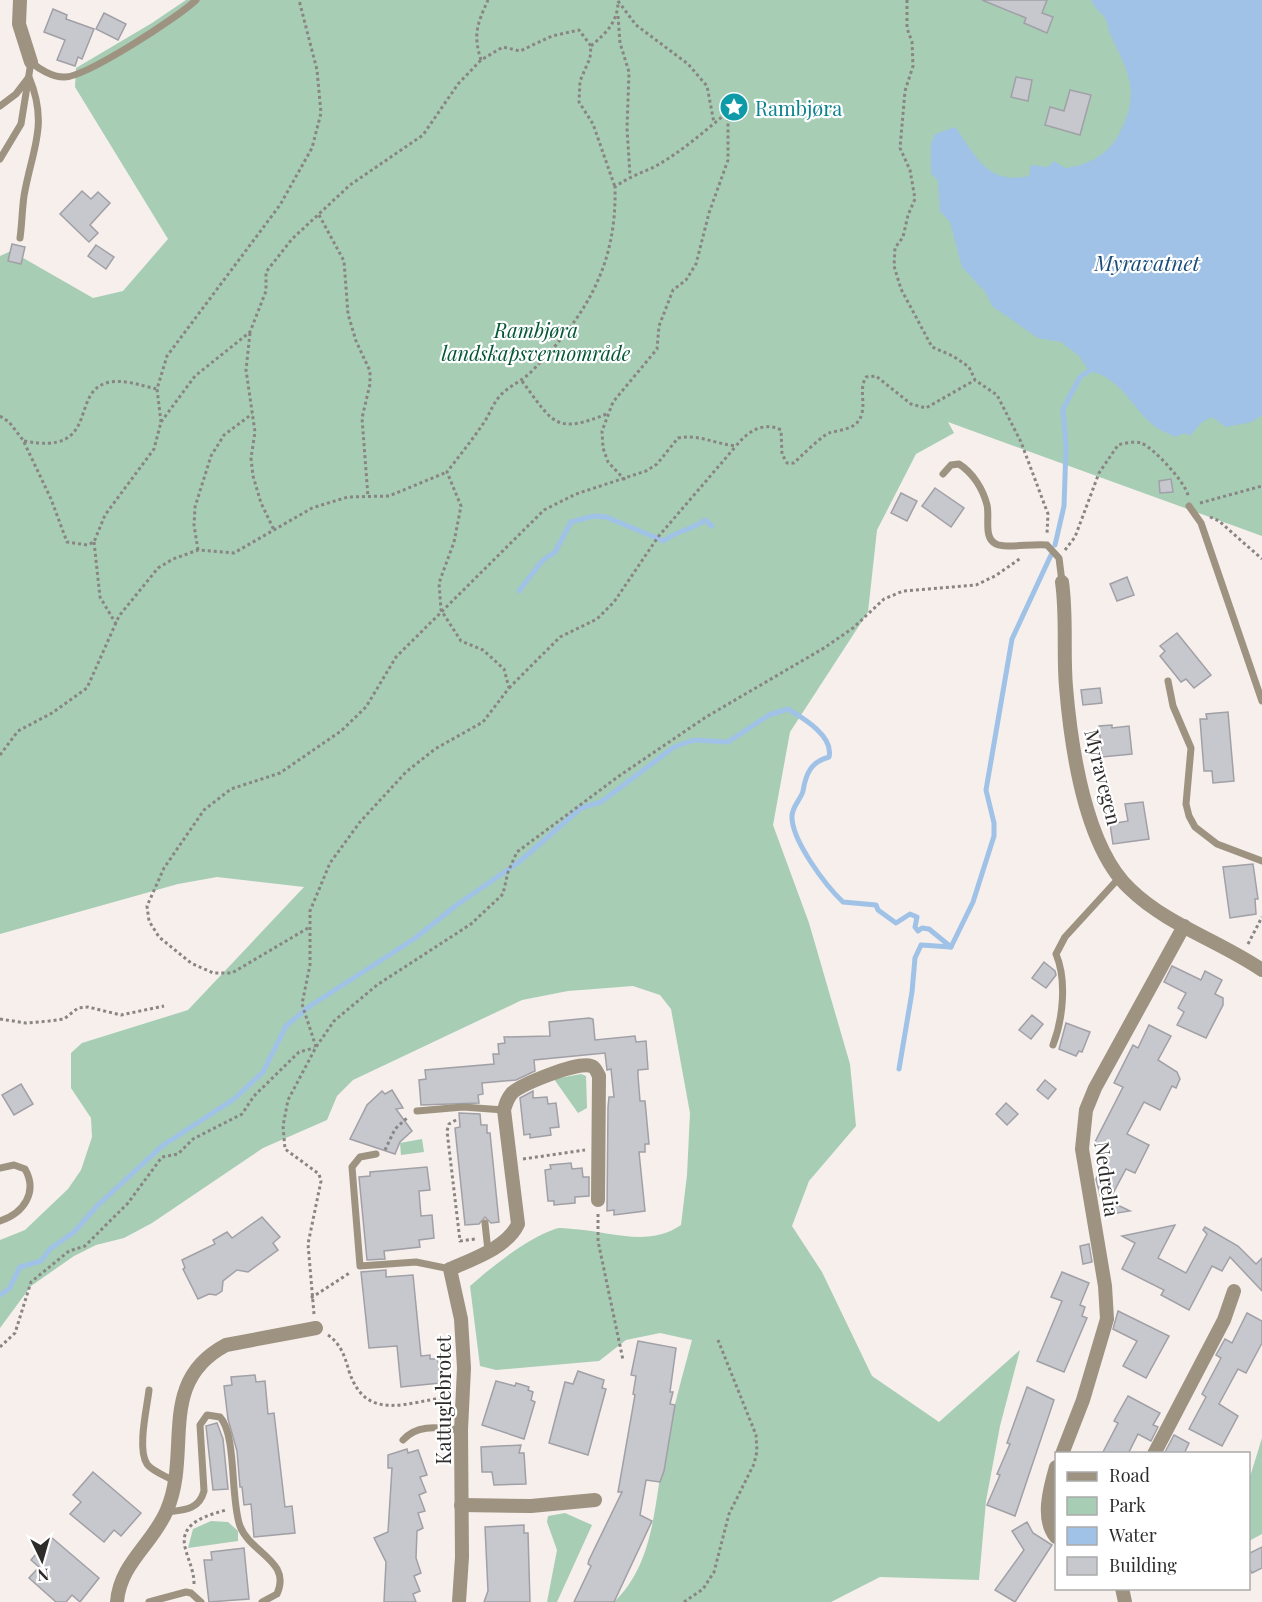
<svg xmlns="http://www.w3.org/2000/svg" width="1262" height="1602" font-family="'Playfair Display',serif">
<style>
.green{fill:#a7cdb5}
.water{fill:#a0c2e7}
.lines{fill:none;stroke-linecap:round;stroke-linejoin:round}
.stream{stroke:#a0c2e7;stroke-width:5}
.building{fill:#c7c8ce;stroke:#a0a0a6;stroke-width:1.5}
.path{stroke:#898583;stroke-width:3;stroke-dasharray:3 3;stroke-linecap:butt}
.lane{stroke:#9e9381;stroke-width:7}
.street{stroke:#9e9381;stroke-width:14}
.labels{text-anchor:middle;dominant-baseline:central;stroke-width:4.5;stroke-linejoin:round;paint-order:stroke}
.culture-label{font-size:20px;fill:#0d838f;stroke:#fff;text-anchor:start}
.park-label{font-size:20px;font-style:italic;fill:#035734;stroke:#fff}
.street-label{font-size:20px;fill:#2e2c2b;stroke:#fff}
.water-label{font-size:21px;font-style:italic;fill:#1a4c7a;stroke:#fff}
</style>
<rect width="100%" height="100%" fill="#f6efec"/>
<!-- green -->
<g class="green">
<path d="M 186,0 L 1262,0 L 1262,536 L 948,422 L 954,433 L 916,454 L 877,530 L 868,612 L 790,732 L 773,825 L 809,923 L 850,1064 L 856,1126 L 809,1181 L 792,1226 L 822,1272 L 872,1376 L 939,1422 L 1020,1350 L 1000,1426 L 986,1501 L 979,1580 L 880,1577 L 831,1602 L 614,1602 C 657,1561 654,1497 666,1443 C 673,1409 683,1374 692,1340 L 660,1333 L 626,1340 L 599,1361 L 496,1370 L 480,1366 L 470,1286 C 493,1266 526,1239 555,1229 C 560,1227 568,1229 573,1229 C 609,1231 648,1248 681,1225 L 687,1175 L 690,1113 L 671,1009 L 660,995 L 633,986 L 568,991 L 522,1000 L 353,1080 L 337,1096 L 327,1120 L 263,1148 L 152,1223 L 124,1238 L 96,1245 L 74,1256 L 31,1286 L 0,1328 L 0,1240 L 25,1230 L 68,1189 L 81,1170 L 92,1137 L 91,1118 L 71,1088 L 71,1053 L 82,1043 L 188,1010 L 304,887 L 217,877 L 178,884 L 0,934 L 0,256 L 11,251 L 93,298 L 123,291 L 168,239 L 75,87 L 76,68 L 152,23 Z"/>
<path d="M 581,1074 L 586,1076 L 587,1108 L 578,1113 L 554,1079 Z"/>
<path d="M 422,1139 L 424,1152 L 401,1155 L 400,1143 Z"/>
<path d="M 1262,1438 L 1262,1534 L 1249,1541 L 1249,1480 Z"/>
<path d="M 565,1513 L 592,1525 L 557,1602 L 547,1602 L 557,1550 L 547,1522 L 548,1516 Z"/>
<path d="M 211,1521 L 228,1522 L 238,1531 L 238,1541 L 188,1548 L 193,1529 Z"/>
</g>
<!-- water -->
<path class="water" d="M 1091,0 L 1262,0 L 1262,415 L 1252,422 L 1226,427 L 1212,417 L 1201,423 L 1190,436 L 1185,433 L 1174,437 C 1169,433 1163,432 1157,428 C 1132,410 1122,377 1089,371 L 1079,356 L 1061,342 L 1038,338 L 992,306 L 986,293 L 962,267 L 950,222 L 940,211 L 938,181 L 931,173 L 931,144 L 935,134 L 955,127 C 977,157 987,185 1029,176 L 1031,165 L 1048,167 L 1054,161 L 1065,168 C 1087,166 1107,155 1118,136 C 1141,93 1130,76 1111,36 C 1108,30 1108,23 1105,18 C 1100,11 1094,8 1091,0 Z"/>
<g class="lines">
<!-- stream -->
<g class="stream">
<path d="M 1055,545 L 1064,506 L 1066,447 L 1063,409 L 1080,377 L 1089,371"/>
<path d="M 519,591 L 542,561 L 555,552 L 571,522 L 594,516 L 606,517 L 664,541 C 675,531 692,530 705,520 L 712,526"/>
<path d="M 899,1069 L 912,992 L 915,958 L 921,945 L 951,947"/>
<path d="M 0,1295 L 9,1289 L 20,1267 L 41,1261 L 50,1249 L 74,1232 L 97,1206 L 162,1146 L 234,1099 L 263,1072 L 286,1026 L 310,1006 L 414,939 L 458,904 L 519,862 L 581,808 L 601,802 L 674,747 L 694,740 L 728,742 L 769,715 L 788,709 C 803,718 834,736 829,757 C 811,762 806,773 803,791 C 801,799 792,807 792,816 C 791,840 826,886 843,902 L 876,905 L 878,910 L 896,923 L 910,914 L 917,917 L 915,927 L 918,931 L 922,928 L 929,929 L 951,947 L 973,902 L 994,836 L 994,823 L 986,790 L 1012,639 L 1051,555"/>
</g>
</g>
<!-- building -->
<g class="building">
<path d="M 982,0 L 1047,0 L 1042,13 L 1053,17 L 1047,33 L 1024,23 L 1026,18 Z"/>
<path d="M 53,9 L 67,15 L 66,19 L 94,29 L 82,59 L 78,57 L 75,66 L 57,60 L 65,40 L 44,32 Z"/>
<path d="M 104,13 L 126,24 L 118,40 L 96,29 Z"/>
<path d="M 1016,77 L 1032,80 L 1028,101 L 1011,97 Z"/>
<path d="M 1070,90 L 1091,95 L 1080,135 L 1045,125 L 1050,107 L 1064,111 Z"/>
<path d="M 82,191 L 91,199 L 98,192 L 110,203 L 90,225 L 98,233 L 89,242 L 60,214 Z"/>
<path d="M 12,244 L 25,247 L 21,264 L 8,261 Z"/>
<path d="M 96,245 L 114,257 L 106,269 L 88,256 Z"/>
<path d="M 1171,479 L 1173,492 L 1160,493 L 1159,481 Z"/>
<path d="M 935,488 L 964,508 L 951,527 L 922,506 Z"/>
<path d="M 901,493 L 917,501 L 907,521 L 891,513 Z"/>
<path d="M 1127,577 L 1134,595 L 1117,601 L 1110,584 Z"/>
<path d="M 1177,633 L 1211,675 L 1194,688 L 1186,679 L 1181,682 L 1160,656 L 1165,651 L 1160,646 Z"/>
<path d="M 1100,688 L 1102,703 L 1083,705 L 1081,690 Z"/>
<path d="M 1228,712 L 1234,781 L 1213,783 L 1212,771 L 1204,771 L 1200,719 L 1207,719 L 1206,714 Z"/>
<path d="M 1112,725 L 1112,728 L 1129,726 L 1132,754 L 1102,757 L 1099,726 Z"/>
<path d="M 1143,802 L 1149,839 L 1113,844 L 1110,824 L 1128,821 L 1125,804 Z"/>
<path d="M 1253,864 L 1258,899 L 1255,899 L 1256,914 L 1230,918 L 1223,867 Z"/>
<path d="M 1044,962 L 1055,971 L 1056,975 L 1046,988 L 1032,978 Z"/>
<path d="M 1172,966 L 1201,980 L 1205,971 L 1222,980 L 1215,994 L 1223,998 L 1223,1005 L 1206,1038 L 1177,1025 L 1184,1012 L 1178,1008 L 1186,993 L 1164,982 Z"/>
<path d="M 1032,1015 L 1043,1024 L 1031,1039 L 1019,1030 Z"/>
<path d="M 589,1018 L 593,1019 L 595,1040 L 635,1036 L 636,1042 L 646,1041 L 648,1069 L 638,1070 L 638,1076 L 640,1101 L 645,1101 L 649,1144 L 645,1144 L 645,1152 L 639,1152 L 645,1211 L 614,1215 L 614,1210 L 607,1211 L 608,1107 L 609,1097 L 614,1097 L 611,1069 L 607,1070 L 605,1053 L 534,1060 L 535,1071 L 516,1080 L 482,1083 L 483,1094 L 478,1095 L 479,1103 L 421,1105 L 419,1080 L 426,1079 L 425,1070 L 494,1064 L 493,1054 L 499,1054 L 498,1044 L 505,1043 L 504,1037 L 550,1036 L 549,1022 Z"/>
<path d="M 1066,1023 L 1090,1032 L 1082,1052 L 1079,1051 L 1076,1056 L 1059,1049 Z"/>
<path d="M 1149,1025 L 1171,1036 L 1158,1060 L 1177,1072 L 1180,1079 L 1176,1088 L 1172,1086 L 1160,1110 L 1144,1102 L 1127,1134 L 1149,1145 L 1135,1173 L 1126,1169 L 1109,1201 L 1130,1211 L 1105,1215 L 1096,1179 L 1106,1159 L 1097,1154 L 1102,1146 L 1095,1142 L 1123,1087 L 1114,1083 L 1133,1045 L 1138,1048 Z"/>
<path d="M 1045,1080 L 1056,1089 L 1048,1099 L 1037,1090 Z"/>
<path d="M 21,1084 L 33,1104 L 14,1115 L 2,1095 Z"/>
<path d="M 392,1090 L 403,1108 L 396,1109 L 412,1131 L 400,1142 L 395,1154 L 350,1139 L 367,1105 L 382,1091 L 385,1094 Z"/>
<path d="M 533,1091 L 533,1098 L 547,1097 L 548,1104 L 556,1103 L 559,1127 L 550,1128 L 551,1135 L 530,1138 L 530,1134 L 524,1135 L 520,1098 Z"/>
<path d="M 1006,1103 L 1018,1114 L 1007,1125 L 996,1114 Z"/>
<path d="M 459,1113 L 480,1114 L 481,1125 L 487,1125 L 487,1133 L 490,1133 L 499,1222 L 491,1223 L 485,1217 L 479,1224 L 465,1225 L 455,1128 L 460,1127 Z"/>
<path d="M 571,1163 L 572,1169 L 582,1168 L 583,1177 L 589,1177 L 589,1196 L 575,1197 L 575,1203 L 554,1205 L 554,1201 L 548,1201 L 545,1170 L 551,1169 L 550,1165 Z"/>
<path d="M 427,1167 L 430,1190 L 419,1191 L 421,1216 L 432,1215 L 434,1238 L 419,1240 L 420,1247 L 384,1251 L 385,1259 L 367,1260 L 359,1177 L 370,1176 L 370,1172 Z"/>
<path d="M 262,1217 L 280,1237 L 273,1243 L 278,1250 L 248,1272 L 237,1270 L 223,1281 L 222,1291 L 216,1295 L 209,1294 L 198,1299 L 183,1269 L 185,1268 L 182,1260 L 215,1244 L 213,1240 L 227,1232 L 232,1238 Z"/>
<path d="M 1175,1225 L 1158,1258 L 1186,1273 L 1207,1234 L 1203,1230 L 1205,1227 L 1238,1246 L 1256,1264 L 1262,1258 L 1262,1291 L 1230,1257 L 1222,1271 L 1212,1266 L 1189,1310 L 1161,1295 L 1164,1290 L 1122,1269 L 1135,1243 L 1122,1236 Z"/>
<path d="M 1089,1244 L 1092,1262 L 1083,1264 L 1080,1246 Z"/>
<path d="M 386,1270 L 386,1277 L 413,1275 L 421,1356 L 430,1355 L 430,1359 L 438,1359 L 440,1383 L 401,1387 L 397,1346 L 369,1348 L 361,1272 Z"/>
<path d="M 1062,1272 L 1089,1283 L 1080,1305 L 1085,1307 L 1082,1316 L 1087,1318 L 1064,1372 L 1037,1361 L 1062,1301 L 1051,1297 Z"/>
<path d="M 1118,1311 L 1169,1336 L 1146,1378 L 1123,1366 L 1137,1341 L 1113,1329 Z"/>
<path d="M 1247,1313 L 1262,1321 L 1262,1343 L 1246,1373 L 1238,1369 L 1219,1404 L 1238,1416 L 1222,1446 L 1189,1429 L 1206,1397 L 1202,1394 L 1221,1358 L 1216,1355 L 1225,1339 L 1232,1343 Z"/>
<path d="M 638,1341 L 676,1348 L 670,1392 L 673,1392 L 670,1404 L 675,1405 L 664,1471 L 660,1482 L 646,1480 L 640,1515 L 652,1521 L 614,1602 L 574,1602 L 591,1566 L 588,1564 L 589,1560 L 622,1492 L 618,1492 L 635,1395 L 633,1394 L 636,1376 L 631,1375 Z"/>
<path d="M 578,1371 L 604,1380 L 602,1388 L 606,1389 L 588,1455 L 549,1443 L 565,1382 L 573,1384 Z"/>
<path d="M 255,1375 L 256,1382 L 265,1381 L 268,1414 L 274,1413 L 285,1507 L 292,1506 L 295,1533 L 254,1537 L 251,1504 L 244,1505 L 242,1487 L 240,1487 L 237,1451 L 228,1419 L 224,1386 L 232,1385 L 231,1377 Z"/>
<path d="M 496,1381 L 515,1386 L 516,1383 L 529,1387 L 528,1390 L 533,1392 L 531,1400 L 535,1402 L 524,1439 L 482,1425 Z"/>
<path d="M 1027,1387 L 1054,1400 L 1015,1516 L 987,1505 L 1000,1475 L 997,1474 L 1010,1444 L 1007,1443 Z"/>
<path d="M 1128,1396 L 1160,1413 L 1153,1425 L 1158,1427 L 1151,1441 L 1138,1434 L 1128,1454 L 1102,1454 L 1118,1423 L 1114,1421 Z"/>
<path d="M 217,1423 L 223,1439 L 228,1489 L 213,1490 L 206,1426 Z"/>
<path d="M 1174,1435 L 1189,1443 L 1184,1454 L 1164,1454 Z"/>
<path d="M 521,1445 L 519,1453 L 524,1453 L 526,1484 L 494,1485 L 492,1472 L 482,1472 L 481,1447 Z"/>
<path d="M 407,1449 L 408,1453 L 418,1450 L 427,1475 L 420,1477 L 426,1492 L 419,1495 L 425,1511 L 418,1513 L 423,1528 L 417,1531 L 416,1558 L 421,1573 L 414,1576 L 420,1591 L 413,1594 L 416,1602 L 384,1602 L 386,1562 L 374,1538 L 388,1532 L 392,1468 L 388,1468 L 388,1455 Z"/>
<path d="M 93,1472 L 141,1513 L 121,1536 L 114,1530 L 104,1542 L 70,1514 L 81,1502 L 73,1495 Z"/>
<path d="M 1027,1522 L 1033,1533 L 1052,1545 L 1015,1602 L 995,1590 L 1024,1550 L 1012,1531 Z"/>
<path d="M 524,1525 L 524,1533 L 528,1533 L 530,1602 L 484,1602 L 488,1591 L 485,1527 Z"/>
<path d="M 51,1537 L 99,1578 L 80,1602 L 72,1595 L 66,1602 L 56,1602 L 29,1578 L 39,1567 L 31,1560 Z"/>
<path d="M 1262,1547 L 1262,1568 L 1252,1573 L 1248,1566 L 1248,1554 Z"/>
<path d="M 244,1548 L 249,1599 L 209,1602 L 204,1560 L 212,1560 L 211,1552 Z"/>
</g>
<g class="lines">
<!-- path -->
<g class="path">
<path d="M 907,0 L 907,28 L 912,42 L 913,66 L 905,91 L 900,148 L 910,170 L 915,199 L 908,215 L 903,237 L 895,248 L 894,266 L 901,289 L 932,347 L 953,356 L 969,367 L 975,380 L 997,395 L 1021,442 L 1048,514 L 1047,534"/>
<path d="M 618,1 L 636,25 L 688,64 L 707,86 L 714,123"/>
<path d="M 618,16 L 620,43 L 629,72 L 627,128 L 630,176"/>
<path d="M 591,46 C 606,33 618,22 618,1"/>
<path d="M 481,60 C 473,35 477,24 488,0"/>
<path d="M 319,215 L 344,261 L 348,314 L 356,341 L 370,371 L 370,384 L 362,418 L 368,497"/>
<path d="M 250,333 L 246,370 L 255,432 L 251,458 L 253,476 L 261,503 L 274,530"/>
<path d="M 522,381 C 554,424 555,435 609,413"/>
<path d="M 0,416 L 9,422 L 23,440 L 51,499 L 67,542 L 87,545 L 94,542 L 105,515 L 154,449 L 161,422 L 195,376 L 250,332 L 266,291 L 266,272 L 292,239 L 350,185 L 423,135 L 458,84 L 481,60 L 503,47 L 520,51 L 552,36 L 579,30 L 591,46 L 590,58 L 580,81 L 579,102 L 593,124 L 615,187"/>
<path d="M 161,422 L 157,389 L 167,356 L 280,205 L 312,148 L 321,113 L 317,70 L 299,0"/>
<path d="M 24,441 C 100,456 70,394 106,383 C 122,378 142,386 157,389"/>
<path d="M 625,480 L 608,462 L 603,448 L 602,431 L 613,402 L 657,349 L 659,326 L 673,290 L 686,280 L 696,264 L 709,213 L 728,160 L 728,112"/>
<path d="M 1200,503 L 1262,486"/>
<path d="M 1210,517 L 1219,521 L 1262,559"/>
<path d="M 94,542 L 100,597 L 116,624"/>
<path d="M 198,550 L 194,525 L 195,507 L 211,456 L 224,435 L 252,414"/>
<path d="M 1065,550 L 1075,537 L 1099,473 L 1118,445 C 1125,443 1134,441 1141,443 C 1153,447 1187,484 1188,496"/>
<path d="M 509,688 L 560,637 L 597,619 L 614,602 L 658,537 L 736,446"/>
<path d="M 0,755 L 18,731 L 52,713 L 87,688 L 119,616 L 158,568 L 173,559 L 198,550 L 234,553 L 312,508 L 348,497 L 389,496 L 447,472"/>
<path d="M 308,928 L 232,973 L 213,973 L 191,963 L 159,937 L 149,921 L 147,906 L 164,868 L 204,810 L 231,789 L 280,773 L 341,731 L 366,707 L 396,657 L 544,510 L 576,494 L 646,471 L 657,464 L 678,438 C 699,434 715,444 736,446 C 747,432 763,421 781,430 L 782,454 L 787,463 L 794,463 C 800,457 824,434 829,433 C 842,429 858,430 862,413 C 865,400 859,389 866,377 L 876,376 L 911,404 L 926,408 L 975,380"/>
<path d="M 1248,944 L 1262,917"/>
<path d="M 0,1019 L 26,1023 L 49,1021 L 64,1019 L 78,1008 L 88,1007 L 121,1015 L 164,1006"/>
<path d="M 316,1047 L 302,1004 L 310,965 L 310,911 L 330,863 L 360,822 L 406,772 L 435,749 L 483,722 L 509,688 L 504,669 L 483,650 L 461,641 L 441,610 L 439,583 L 454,542 L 461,506 L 447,472 C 460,455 473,439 485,421 C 490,413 493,404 499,397 C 507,387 522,381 531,372 C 585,317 617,267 615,187 C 627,178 638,174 652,168 C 681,153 708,128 734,107"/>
<path d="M 456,1120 L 449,1124 L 447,1131 L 460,1241 L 475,1239"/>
<path d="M 385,1150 L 395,1129 L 408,1117"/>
<path d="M 523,1159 L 585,1150"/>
<path d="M 598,1214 L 598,1241 L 623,1360"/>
<path d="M 311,1298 L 351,1272"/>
<path d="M 314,1314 L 308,1244 L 321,1181 L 319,1174 L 285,1149 L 283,1126 L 288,1100 L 316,1047 L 334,1021 L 377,985 L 471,924 L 503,894 L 508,872 L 517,852 L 619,776 L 706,717 L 824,648 L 853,628 L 884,599 L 903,591 L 976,585 L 995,576 L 1021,558"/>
<path d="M 328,1335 C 341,1344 345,1357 349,1371 C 366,1424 409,1401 449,1397"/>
<path d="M 0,1347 L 15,1333 L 31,1282 L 69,1251 L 85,1246 L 128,1203 L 162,1157 L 178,1154 L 193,1139 L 242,1114 L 254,1096 L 299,1052 L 314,1048"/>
<path d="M 194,1584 C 194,1570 188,1560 185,1547 C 179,1522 209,1515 226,1510"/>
<path d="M 684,1602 L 703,1589 L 714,1572 L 729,1514 L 754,1464 L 757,1451 L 756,1435 L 718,1340"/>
</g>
<!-- lane -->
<g class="lane">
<path d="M 31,62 C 39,69 52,77 64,77 C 85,78 180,16 196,0"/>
<path d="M 0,106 L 16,94 L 29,77 C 49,125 32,149 24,196 C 22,210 22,224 20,238"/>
<path d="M 0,159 L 21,124 L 31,62"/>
<path d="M 943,474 L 951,465 L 959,464 C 973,473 983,489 987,505 C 990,517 983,538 996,544 C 1005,549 1034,543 1047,545 L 1059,558 L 1062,582"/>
<path d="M 1189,506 L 1201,523 L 1262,701"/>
<path d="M 1168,681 L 1173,706 L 1191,748 L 1186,804 L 1189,816 L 1195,827 L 1217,844 L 1262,861"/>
<path d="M 1053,1045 C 1063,1019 1067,980 1056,954 L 1065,937 L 1119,878"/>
<path d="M 417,1111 L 463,1107 L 504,1110"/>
<path d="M 376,1154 L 360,1157 L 352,1167 L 360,1266 L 416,1262 L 450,1269"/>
<path d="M 0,1168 L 14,1165 L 25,1169 C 38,1192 24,1213 0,1221"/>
<path d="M 485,1223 L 488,1251"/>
<path d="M 149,1390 C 147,1408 137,1449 147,1464 C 152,1471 167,1477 175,1481"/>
<path d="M 403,1440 C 418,1423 440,1428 461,1430"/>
<path d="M 167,1512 C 184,1510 199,1510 204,1491 L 200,1425 L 207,1415 L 220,1417 C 237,1435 230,1499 240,1526 C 250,1553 292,1561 277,1594 L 262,1602"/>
<path d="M 149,1602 L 186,1592 L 191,1593 L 201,1602"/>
</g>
<!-- street -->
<g class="street">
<path d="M 20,0 L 19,24 L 31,62"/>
<path d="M 1062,582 C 1067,617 1063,652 1066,687 C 1071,746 1085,847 1130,889 C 1167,925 1220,941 1262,970"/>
<path d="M 1062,1454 L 1083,1400 L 1107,1319 L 1105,1286 L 1082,1149 L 1086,1110 L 1095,1088 L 1184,926"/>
<path d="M 1154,1454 L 1224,1320 L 1234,1291"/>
<path d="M 1056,1467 C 1050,1488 1041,1519 1056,1537"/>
<path d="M 461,1505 L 531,1506 L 595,1500"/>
<path d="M 1122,1588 L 1125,1602"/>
<path d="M 117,1602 C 120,1563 153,1544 167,1510 C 192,1451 156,1382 226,1345 L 316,1328"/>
<path d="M 459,1602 L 462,1557 L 461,1430 L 464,1368 L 461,1319 L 450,1269 C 473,1259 508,1247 518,1224 L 504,1110 C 506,1103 507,1099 512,1093 C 522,1084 578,1061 591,1066 C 595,1067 597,1072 599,1076 L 598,1200"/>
</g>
</g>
<!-- icons -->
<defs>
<g id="sight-disc" transform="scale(1.5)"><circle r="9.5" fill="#0f9aa8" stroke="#fff"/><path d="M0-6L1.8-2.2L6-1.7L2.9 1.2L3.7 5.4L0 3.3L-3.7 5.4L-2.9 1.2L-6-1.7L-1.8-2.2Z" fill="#fff"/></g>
</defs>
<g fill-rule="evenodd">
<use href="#sight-disc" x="734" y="107"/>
</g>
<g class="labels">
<!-- culture labels -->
<g class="culture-label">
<text x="755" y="107">Rambjøra</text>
</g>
<!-- park labels -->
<g class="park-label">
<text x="536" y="329">Rambjøra<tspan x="536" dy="23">landskapsvernområde</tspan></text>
</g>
<!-- street labels -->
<g class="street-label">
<text transform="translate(1104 777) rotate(76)">Myravegen</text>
<text transform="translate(1108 1179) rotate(82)">Nedrelia</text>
<text transform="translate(442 1400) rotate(-90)">Kattuglebrotet</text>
</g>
<!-- water labels -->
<g class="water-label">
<text x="1147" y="262">Myravatnet</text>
</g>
</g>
<!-- legend -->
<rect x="1055" y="1452" width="195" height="138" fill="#ffffff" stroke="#ababaa" stroke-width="1.5"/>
<rect x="1067" y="1472" width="30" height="9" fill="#9e9381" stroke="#ababaa" stroke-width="1.5"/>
<text x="1109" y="1482" font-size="18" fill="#2e2c2b">Road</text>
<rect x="1067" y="1497" width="30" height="18" fill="#a7cdb5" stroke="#ababaa" stroke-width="1.5"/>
<text x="1109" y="1512" font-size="18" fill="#2e2c2b">Park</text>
<rect x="1067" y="1527" width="30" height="18" fill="#a0c2e7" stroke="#ababaa" stroke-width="1.5"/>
<text x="1109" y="1542" font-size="18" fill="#2e2c2b">Water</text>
<rect x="1067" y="1557" width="30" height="18" fill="#c7c8ce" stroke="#ababaa" stroke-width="1.5"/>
<text x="1109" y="1572" font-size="18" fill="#2e2c2b">Building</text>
<!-- north arrow -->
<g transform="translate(42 1560) rotate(175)" stroke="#ffffff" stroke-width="4.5" paint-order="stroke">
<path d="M0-4.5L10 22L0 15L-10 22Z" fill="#2e2c2b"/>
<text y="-9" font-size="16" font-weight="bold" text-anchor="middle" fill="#2e2c2b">N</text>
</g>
</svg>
